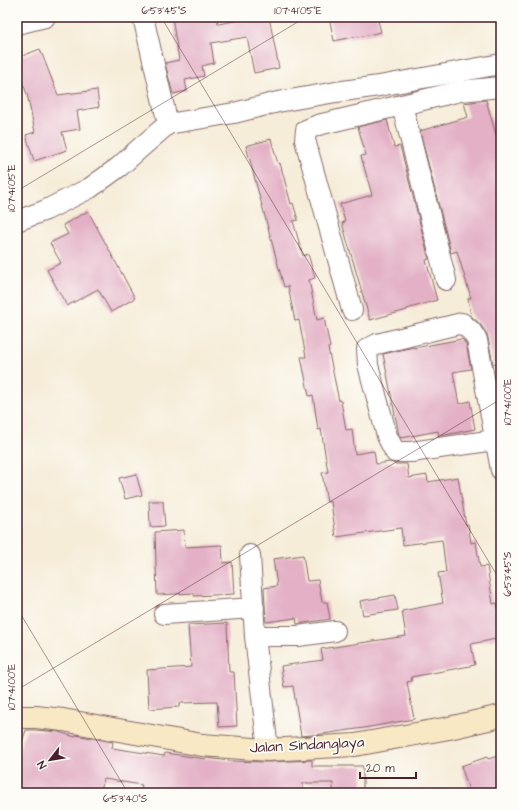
<svg xmlns="http://www.w3.org/2000/svg" width="518" height="810" font-family="'Architects Daughter',sans-serif">
<style>
.building{fill:#e3b0c6}
.lines{fill:none;stroke-linecap:round;stroke-linejoin:round}
.street-casing{stroke:#866768;stroke-width:22}
.secondary-casing{stroke:#866768;stroke-width:24}
.street{stroke:#fff;stroke-width:20}
.secondary{stroke:#f8e8c3;stroke-width:22}
.ticks{fill:none;stroke:#4a1f2b;stroke-width:1;stroke-opacity:0.45}
.labels{text-anchor:middle;dominant-baseline:central;stroke-width:3.5;stroke-linejoin:round;paint-order:stroke}
.street-label{font-size:15px;fill:#4a1f2b;stroke:#fdfcf7}
.neatline{fill:none;stroke:#4a1f2b;stroke-width:1.5}
.ticks-label{font-size:10px;text-anchor:middle;fill:#4a1f2b}
</style>
<rect width="100%" height="100%" fill="#fdfcf7"/>
<filter id="ink" filterUnits="userSpaceOnUse"><feTurbulence type="fractalNoise" baseFrequency=".025" numOctaves="2"/><feDisplacementMap in="SourceGraphic" scale="8" xChannelSelector="R" yChannelSelector="G"/><feConvolveMatrix kernelMatrix="1 2 1 2 8 2 1 2 1" color-interpolation-filters="sRGB"/></filter>
<filter id="wash" filterUnits="userSpaceOnUse"><feTurbulence type="fractalNoise" baseFrequency=".012" numOctaves="4" result="noise"/><feDisplacementMap in="SourceGraphic" scale="16" xChannelSelector="R" yChannelSelector="G"/><feGaussianBlur stdDeviation="0.9" result="paint"/><feColorMatrix in="noise" values="0 0 0 0 0 0 0 0 0 0 0 0 0 0 0 0 0 1.4 0 .05"/><feComposite in="paint" operator="in"/></filter>
<g filter="url(#wash)">
<rect width="100%" height="100%" fill="#f6edd9"/>
<g id="blocks">
<!-- building -->
<g class="building">
<path d="M 172,17 L 217,17 L 218,24 L 256,17 L 269,17 L 279,68 L 254,73 L 247,37 L 211,43 L 214,63 L 202,66 L 204,76 L 185,80 L 187,91 L 173,94 L 165,63 L 179,60 Z"/>
<path d="M 329,17 L 377,17 L 381,32 L 358,37 L 358,36 L 334,41 Z"/>
<path d="M 40,49 L 58,95 L 97,90 L 99,107 L 77,111 L 80,129 L 62,132 L 67,150 L 34,161 L 26,135 L 35,132 L 27,94 L 17,68 L 17,58 Z"/>
<path d="M 486,100 L 496,135 L 501,134 L 501,362 L 493,364 L 488,338 L 487,334 L 480,324 L 471,316 L 468,298 L 471,298 L 457,251 L 451,253 L 420,131 L 468,117 L 464,103 Z"/>
<path d="M 387,120 L 394,147 L 400,146 L 429,259 L 426,260 L 437,300 L 407,309 L 407,310 L 370,320 L 342,223 L 345,222 L 340,204 L 372,195 L 361,156 L 366,155 L 358,127 Z"/>
<path d="M 271,139 L 278,164 L 280,163 L 291,204 L 293,203 L 298,220 L 293,221 L 303,256 L 308,254 L 315,278 L 309,280 L 317,320 L 324,318 L 330,347 L 328,348 L 339,401 L 341,401 L 346,430 L 352,429 L 355,454 L 374,451 L 376,464 L 390,462 L 395,464 L 407,464 L 409,478 L 427,475 L 428,482 L 458,477 L 466,525 L 468,524 L 471,543 L 476,542 L 480,567 L 487,566 L 493,604 L 497,603 L 501,622 L 501,638 L 471,644 L 475,665 L 411,677 L 412,681 L 407,682 L 414,719 L 364,728 L 322,734 L 301,736 L 293,686 L 284,687 L 281,666 L 323,660 L 321,649 L 406,636 L 402,611 L 443,603 L 438,573 L 446,572 L 442,540 L 403,545 L 401,528 L 336,537 L 331,502 L 327,502 L 322,473 L 328,472 L 321,429 L 318,430 L 313,395 L 309,396 L 301,357 L 306,357 L 299,320 L 295,321 L 288,286 L 284,287 L 246,146 Z"/>
<path d="M 88,211 L 135,298 L 111,312 L 98,289 L 67,306 L 47,270 L 61,263 L 50,243 L 68,234 L 63,225 Z"/>
<path d="M 462,339 L 466,344 L 471,369 L 453,372 L 459,404 L 470,401 L 475,429 L 439,436 L 438,431 L 401,438 L 399,435 L 383,354 L 414,347 L 414,348 Z"/>
<path d="M 136,474 L 142,495 L 125,499 L 119,478 Z"/>
<path d="M 149,501 L 163,501 L 165,526 L 150,527 Z"/>
<path d="M 184,530 L 185,547 L 222,545 L 223,563 L 232,562 L 234,594 L 194,596 L 194,593 L 157,595 L 155,532 Z"/>
<path d="M 303,555 L 307,581 L 318,580 L 322,602 L 327,602 L 330,619 L 297,624 L 296,618 L 266,622 L 264,588 L 277,586 L 273,559 Z"/>
<path d="M 395,595 L 398,610 L 363,615 L 360,601 Z"/>
<path d="M 227,623 L 229,672 L 234,672 L 237,726 L 219,727 L 217,702 L 179,703 L 179,707 L 149,709 L 147,670 L 191,667 L 188,625 Z"/>
<path d="M 26,730 L 35,730 L 59,732 L 75,737 L 76,735 L 113,742 L 112,748 L 164,756 L 165,753 L 206,759 L 206,758 L 231,761 L 267,762 L 312,760 L 312,766 L 363,766 L 363,793 L 333,793 L 333,783 L 303,783 L 303,793 L 140,793 L 142,785 L 104,779 L 100,793 L 17,793 L 17,757 Z"/>
<path d="M 501,755 L 501,793 L 470,793 L 461,766 L 487,757 L 488,759 Z"/>
</g>
</g>
</g>
<g filter="url(#ink)">
<use href="#blocks" fill-opacity="0" stroke="#866768" stroke-width="1"/>
<g class="lines">
<!-- street casing -->
<g class="street-casing">
<g id="street">
<path d="M 143,17 L 168,124"/>
<path d="M 17,24 L 45,17"/>
<path d="M 402,105 L 460,91 L 501,87"/>
<path d="M 17,221 L 46,210 L 90,188 L 119,167 L 139,149 L 168,124 L 234,113 L 278,102 L 336,92 L 379,86 L 501,64"/>
<path d="M 352,310 L 305,140 L 306,130 L 318,125 L 402,105 L 446,280"/>
<path d="M 495,440 L 411,452 L 395,452 L 387,436 L 368,365 L 367,349 L 377,344 L 462,323 L 471,331 L 477,340 L 501,470"/>
<path d="M 250,555 L 255,636 L 268,750"/>
<path d="M 164,614 L 254,608"/>
<path d="M 255,636 L 298,636 L 335,631"/>
</g>
</g>
<!-- secondary casing -->
<g class="secondary-casing">
<path id="secondary" d="M 17,717 L 36,717 L 63,720 L 202,745 L 268,750 L 355,745 L 449,728 L 501,716"/>
</g>
<!-- street -->
<use href="#street" class="street"/>
<!-- secondary -->
<use href="#secondary" class="secondary"/>
</g>
</g>
<!-- ticks -->
<path class="ticks" d="M 161,17 L 501,582M 17,191 L 306,17M 17,608 L 128,793M 17,690 L 501,399"/>
<g class="labels">
<!-- street labels -->
<g class="street-label">
<text transform="translate(307 745) rotate(-3)">Jalan Sindanglaya</text>
</g>
</g>
<!-- margin -->
<rect width="518" height="810" fill="none" stroke="#fdfcf7" stroke-width="44"/>
<!-- north arrow -->
<g transform="translate(50 760) rotate(239)" stroke="#fdfcf7" stroke-width="3" paint-order="stroke">
<path d="M0-3L7 15L0 10L-7 15Z" fill="#4a1f2b"/>
<text y="-6" font-size="11" font-weight="bold" text-anchor="middle" fill="#4a1f2b">N</text>
</g>
<!-- scale -->
<path d="M360 772v6h56v-6" fill="none" stroke="#4a1f2b" stroke-width="2"/>
<text x="366" y="772" font-size="12" fill="#4a1f2b" stroke="#fdfcf7" stroke-width="3" paint-order="stroke">20 m</text>
<rect x="22" y="22" width="474" height="766" class="neatline"/>
<g class="ticks-label">
<text x="164" y="14">6°53'45"S</text>
<text x="298" y="14">107°41'05"E</text>
<text transform="translate(11 188) rotate(-90)" y="4">107°41'05"E</text>
<text transform="translate(507 402) rotate(-90)" y="4">107°41'00"E</text>
<text transform="translate(507 574) rotate(-90)" y="4">6°53'45"S</text>
<text transform="translate(11 687) rotate(-90)" y="4">107°41'00"E</text>
<text x="125" y="802">6°53'40"S</text>
</g>
</svg>
